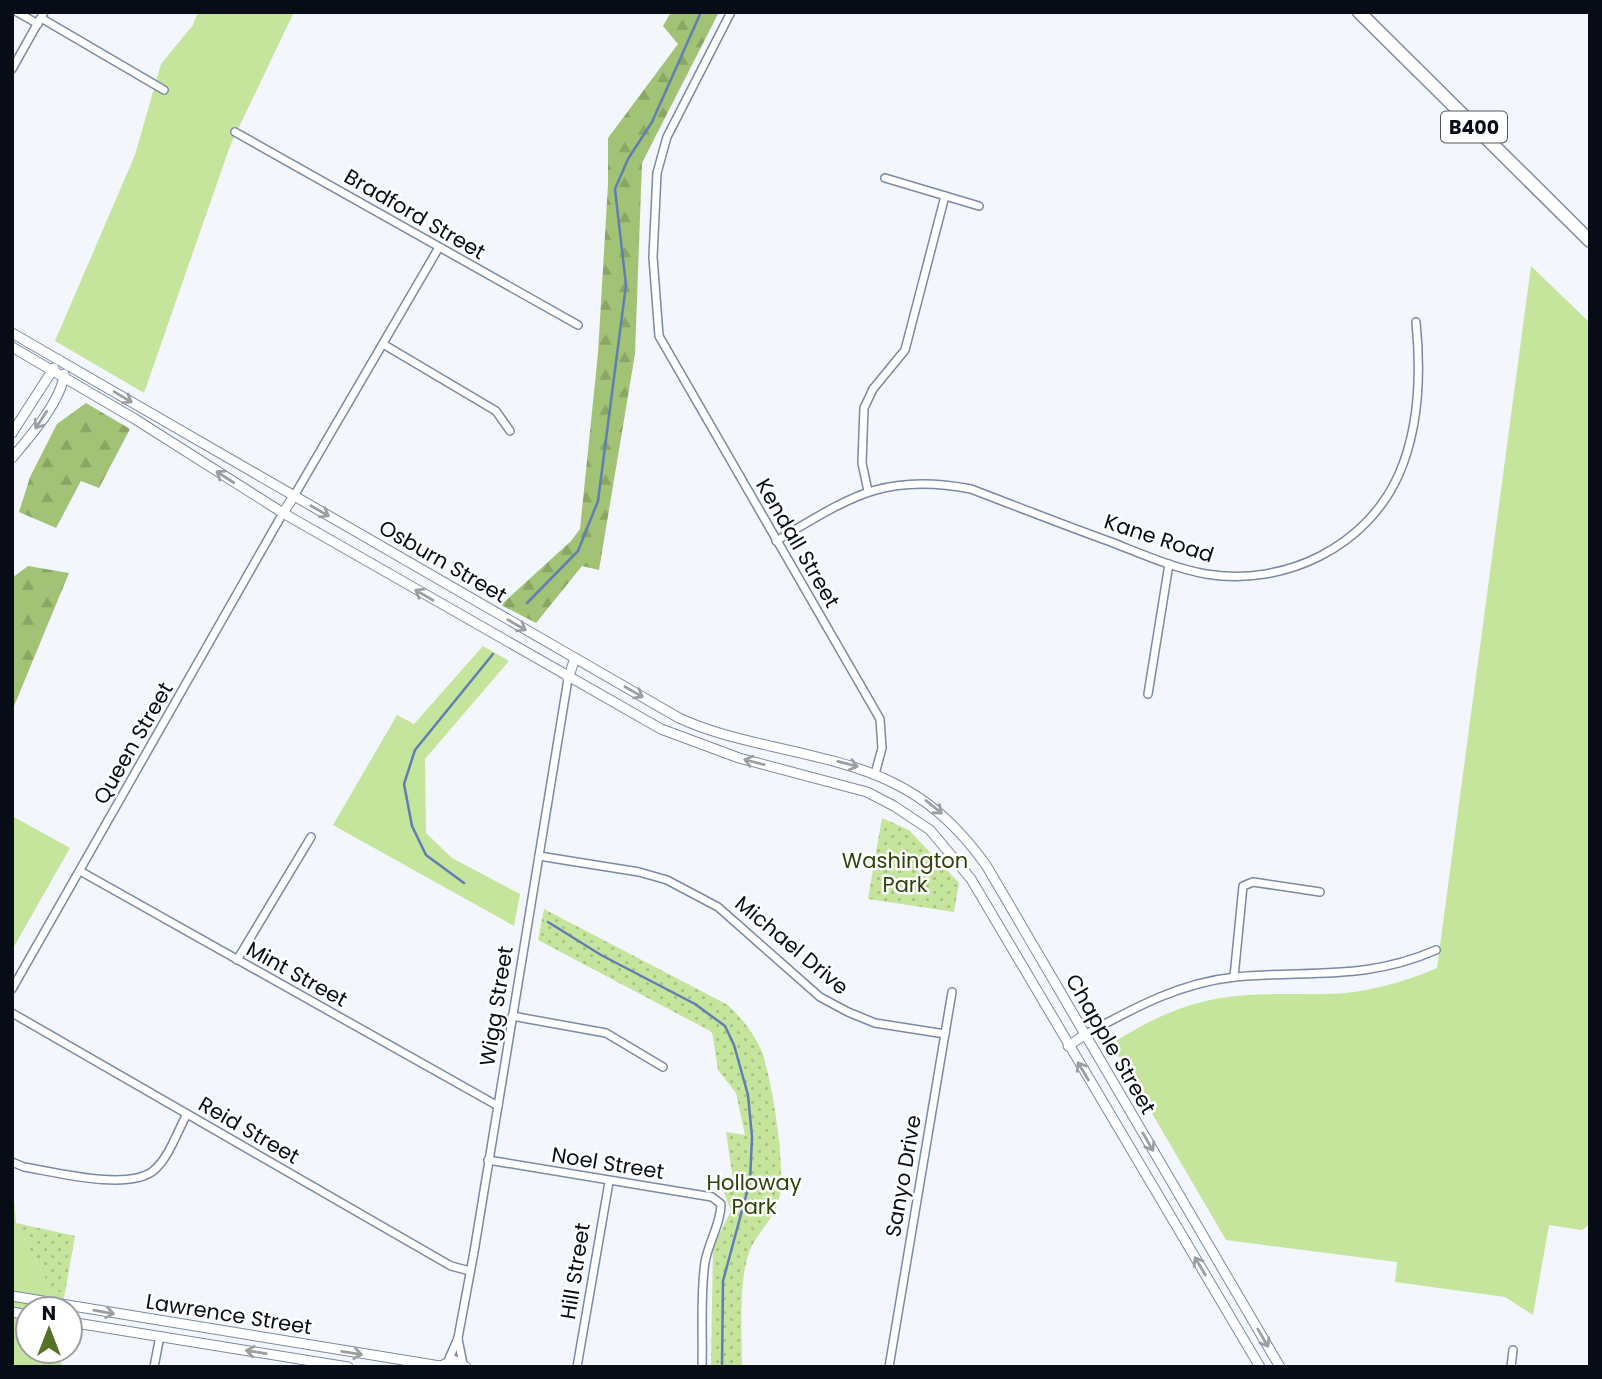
<svg xmlns="http://www.w3.org/2000/svg" width="1602" height="1379" font-family="Poppins,sans-serif">
<style>
.green{fill:#c5e49c}
.forest{fill:url(#forest-firs)}
.park{fill:url(#park-dots)}
.lines{fill:none;stroke-linecap:round;stroke-linejoin:round}
.stream{stroke:#627db2;stroke-width:2.5}
.minor-casing{stroke:#7a89a5;stroke-width:10}
.tertiary-casing{stroke:#7a89a5;stroke-width:11}
.primary-casing{stroke:#7a89a5;stroke-width:15}
.minor{stroke:#fff;stroke-width:7}
.tertiary{stroke:#fff;stroke-width:9}
.primary{stroke:#fff;stroke-width:12}
.oneway{stroke:#9c9ea2}
.labels{text-anchor:middle;dominant-baseline:central;stroke-width:5;stroke-linejoin:round;paint-order:stroke}
.shield{fill:#fff;stroke:#52555d;stroke-width:2}
.shield-label{font-size:19px;font-weight:bold;fill:#080c17}
.street-label{font-size:21px;fill:#080c17;stroke:#fff}
.park-label{font-size:21px;fill:#2f4308;stroke:#fff}
</style>
<defs>
<pattern id="forest-firs" width="22" height="20" patternUnits="userSpaceOnUse" patternTransform="scale(1.75)"><rect width="22" height="20" fill="#a2c375"/><path d="M5 1l3.5 6h-7zM16 11l3.5 6h-7z" fill="#8aa664"/></pattern>
<pattern id="park-dots" width="8" height="8" patternUnits="userSpaceOnUse" patternTransform="scale(1.75)"><rect width="8" height="8" fill="#c5e49c"/><path d="M2 2h.1M6 6h.1" fill="none" stroke="#a8c286" stroke-width="1.8" stroke-linecap="round"/></pattern>
</defs>
<rect width="100%" height="100%" fill="#f3f6fd"/>
<!-- green -->
<g class="green">
<path d="M 198,12 L 294,12 L 230,146 L 144,393 L 55,341 L 135,155 L 161,64 L 193,25 Z"/>
<path d="M 1531,266 L 1590,323 L 1590,1224 L 1582,1230 L 1549,1225 L 1533,1315 L 1505,1297 L 1395,1282 L 1397,1262 L 1226,1240 L 1115,1050 L 1117,1040 C 1150,1020 1183,1004 1221,998 C 1256,992 1292,995 1328,994 C 1366,993 1402,983 1437,968 Z"/>
<path d="M 483,646 L 509,661 L 425,759 L 426,833 L 452,858 L 520,894 L 514,926 L 333,825 L 397,715 L 414,724 Z"/>
<path d="M 12,816 L 70,848 L 12,950 Z"/>
<path d="M 12,1177 L 16,1223 L 52,1291 L 65,1293 L 62,1309 L 28,1309 L 28,1351 L 55,1351 L 63,1367 L 12,1366 Z"/>
</g>
<!-- forest -->
<g class="forest">
<path d="M 671,12 L 719,12 L 642,163 L 635,354 L 599,570 L 582,566 L 536,623 L 501,605 L 571,541 L 580,529 L 598,353 L 608,184 L 608,138 L 678,44 L 663,26 Z"/>
<path d="M 86,403 L 130,429 L 99,488 L 81,481 L 56,528 L 19,512 L 30,477 L 57,424 Z"/>
<path d="M 28,566 L 69,573 L 12,711 L 12,578 Z"/>
</g>
<!-- park -->
<g class="park">
<path d="M 882,818 L 909,830 L 959,883 L 954,912 L 868,899 Z"/>
<path d="M 544,909 L 728,1005 C 742,1019 754,1033 762,1052 C 772,1079 787,1173 779,1199 C 772,1222 758,1232 750,1250 C 738,1280 742,1334 742,1367 L 711,1367 L 713,1246 L 731,1211 L 723,1190 L 733,1180 L 726,1132 L 745,1135 L 736,1093 L 718,1070 L 712,1032 L 538,940 Z"/>
<path d="M 16,1223 L 75,1236 L 65,1293 L 52,1291 Z"/>
</g>
<g class="lines">
<!-- stream -->
<g class="stream">
<path d="M 527,603 L 578,551 L 598,501 L 626,285 L 615,189 L 628,159 L 652,122 L 701,12"/>
<path d="M 464,883 L 426,855 L 412,826 L 404,784 L 415,750 L 493,654"/>
<path d="M 548,922 L 601,955 L 695,1004 L 725,1026 L 734,1045 L 748,1095 L 752,1137 L 750,1181 L 723,1281 L 722,1367"/>
</g>
<!-- minor casing -->
<g class="minor-casing">
<g id="minor">
<path d="M 17,12 L 38,24"/>
<path d="M 731,12 L 667,137 L 657,173 L 653,257 L 659,336 L 880,719 L 882,748 L 875,774"/>
<path d="M 41,18 L 164,90"/>
<path d="M 12,69 L 44,12"/>
<path d="M 235,132 L 578,325"/>
<path d="M 885,178 L 979,206"/>
<path d="M 383,344 L 496,411 L 510,431"/>
<path d="M 868,491 L 862,463 L 864,408 L 873,389 L 905,350 L 945,196"/>
<path d="M 294,496 L 438,249"/>
<path d="M 776,541 C 849,498 883,472 971,489 C 1018,507 1064,525 1111,542 C 1142,554 1173,568 1206,574 C 1284,587 1367,547 1399,474 C 1420,426 1421,372 1416,322"/>
<path d="M 1148,694 L 1169,564"/>
<path d="M 539,856 L 639,872 L 667,880 L 718,907 L 820,997 L 848,1012 L 875,1023 L 945,1034"/>
<path d="M 80,871 L 498,1106"/>
<path d="M 237,960 L 311,837"/>
<path d="M 1234,977 L 1243,886 L 1253,882 L 1320,892"/>
<path d="M 12,989 L 283,513"/>
<path d="M 12,1013 L 451,1266 L 470,1271"/>
<path d="M 512,1016 L 606,1033 L 663,1067"/>
<path d="M 1086,1034 C 1134,1008 1179,983 1235,977 C 1309,970 1365,981 1436,950"/>
<path d="M 488,1160 L 712,1197 L 721,1204 C 721,1223 709,1241 705,1262 C 700,1296 703,1332 702,1367"/>
<path d="M 12,1162 L 24,1167 C 55,1172 127,1191 153,1171 C 169,1158 177,1132 187,1114"/>
<path d="M 458,1339 L 463,1364"/>
<path d="M 448,1361 L 458,1338 L 474,1252 L 568,679"/>
<path d="M 154,1367 L 160,1336"/>
<path d="M 577,1367 L 609,1182"/>
<path d="M 889,1367 L 952,992"/>
<path d="M 1511,1367 L 1513,1350"/>
</g>
</g>
<!-- tertiary casing -->
<g class="tertiary-casing">
<g id="tertiary">
<path d="M 12,333 L 679,718 C 707,731 736,738 766,745 C 864,767 924,779 986,865 L 1280,1367"/>
<path d="M 12,347 L 135,419 L 283,513 L 661,729 L 739,758 L 867,792 L 894,806 L 930,830 L 971,879 L 1260,1367"/>
<path d="M 12,433 L 54,368"/>
<path d="M 12,458 C 29,438 62,400 64,374"/>
<path d="M 283,513 L 294,496"/>
<path d="M 568,679 L 575,658"/>
<path d="M 1068,1046 L 1086,1034"/>
<path d="M 12,1296 L 440,1366"/>
<path d="M 12,1312 L 28,1315"/>
<path d="M 70,1322 L 348,1367"/>
<path d="M 439,1367 L 453,1360 L 466,1367"/>
</g>
</g>
<!-- primary casing -->
<g class="primary-casing">
<path id="primary" d="M 1359,12 L 1590,241"/>
</g>
<!-- minor -->
<use href="#minor" class="minor"/>
<!-- tertiary -->
<use href="#tertiary" class="tertiary"/>
<!-- primary -->
<use href="#primary" class="primary"/>
</g>
<!-- one-way arrows -->
<defs><path id="oneway-shaft" d="M-6 0H5M1.5-3L5.5 0L1.5 3" fill="none" stroke-width="1.6" stroke-linecap="round" stroke-linejoin="round" transform="scale(1.75)"/></defs>
<g class="oneway">
<use href="#oneway-shaft" transform="translate(123 397) rotate(31)"/>
<use href="#oneway-shaft" transform="translate(41 420) rotate(124)"/>
<use href="#oneway-shaft" transform="translate(225 477) rotate(-147)"/>
<use href="#oneway-shaft" transform="translate(320 511) rotate(30)"/>
<use href="#oneway-shaft" transform="translate(424 595) rotate(-150)"/>
<use href="#oneway-shaft" transform="translate(517 625) rotate(30)"/>
<use href="#oneway-shaft" transform="translate(634 692) rotate(30)"/>
<use href="#oneway-shaft" transform="translate(754 762) rotate(-165)"/>
<use href="#oneway-shaft" transform="translate(848 764) rotate(15)"/>
<use href="#oneway-shaft" transform="translate(934 807) rotate(39)"/>
<use href="#oneway-shaft" transform="translate(1083 1071) rotate(-121)"/>
<use href="#oneway-shaft" transform="translate(1148 1142) rotate(60)"/>
<use href="#oneway-shaft" transform="translate(1200 1266) rotate(-121)"/>
<use href="#oneway-shaft" transform="translate(104 1312) rotate(10)"/>
<use href="#oneway-shaft" transform="translate(1263 1338) rotate(60)"/>
<use href="#oneway-shaft" transform="translate(256 1352) rotate(-171)"/>
<use href="#oneway-shaft" transform="translate(352 1353) rotate(9)"/>
</g>
<g class="labels">
<!-- shield labels -->
<rect class="shield" x="1441" y="111.5" width="66" height="31" rx="5"/>
<g class="shield-label">
<text x="1474" y="127">B400</text>
</g>
<!-- street labels -->
<g class="street-label">
<text transform="translate(415 214) rotate(30)">Bradford Street</text>
<text transform="translate(1159 538) rotate(18)">Kane Road</text>
<text transform="translate(798 543) rotate(60)">Kendall Street</text>
<text transform="translate(443 561) rotate(30)">Osburn Street</text>
<text transform="translate(133 743) rotate(-60)">Queen Street</text>
<text transform="translate(792 945) rotate(40)">Michael Drive</text>
<text transform="translate(297 974) rotate(29)">Mint Street</text>
<text transform="translate(496 1006) rotate(-81)">Wigg Street</text>
<text transform="translate(1111 1044) rotate(60)">Chapple Street</text>
<text transform="translate(249 1130) rotate(30)">Reid Street</text>
<text transform="translate(608 1163) rotate(9)">Noel Street</text>
<text transform="translate(903 1176) rotate(-80)">Sanyo Drive</text>
<text transform="translate(575 1271) rotate(-81)">Hill Street</text>
<text transform="translate(229 1314) rotate(9)">Lawrence Street</text>
</g>
<!-- park labels -->
<g class="park-label">
<text x="905" y="860">Washington<tspan x="905" dy="24">Park</tspan></text>
<text x="754" y="1182">Holloway<tspan x="754" dy="24">Park</tspan></text>
</g>
</g>
<!-- border -->
<rect width="1602" height="1379" fill="none" stroke="#080c17" stroke-width="28"/>
<!-- north arrow -->
<g transform="translate(49 1330)"><circle r="33" fill="#ffffff" stroke="#9c9ea2" stroke-width="2"/>
<path d="M0-5L12 26L0 18L-12 26Z" fill="#547125"/>
<text y="-10" font-size="19" font-weight="bold" text-anchor="middle" fill="#080c17">N</text>
</g>
</svg>
